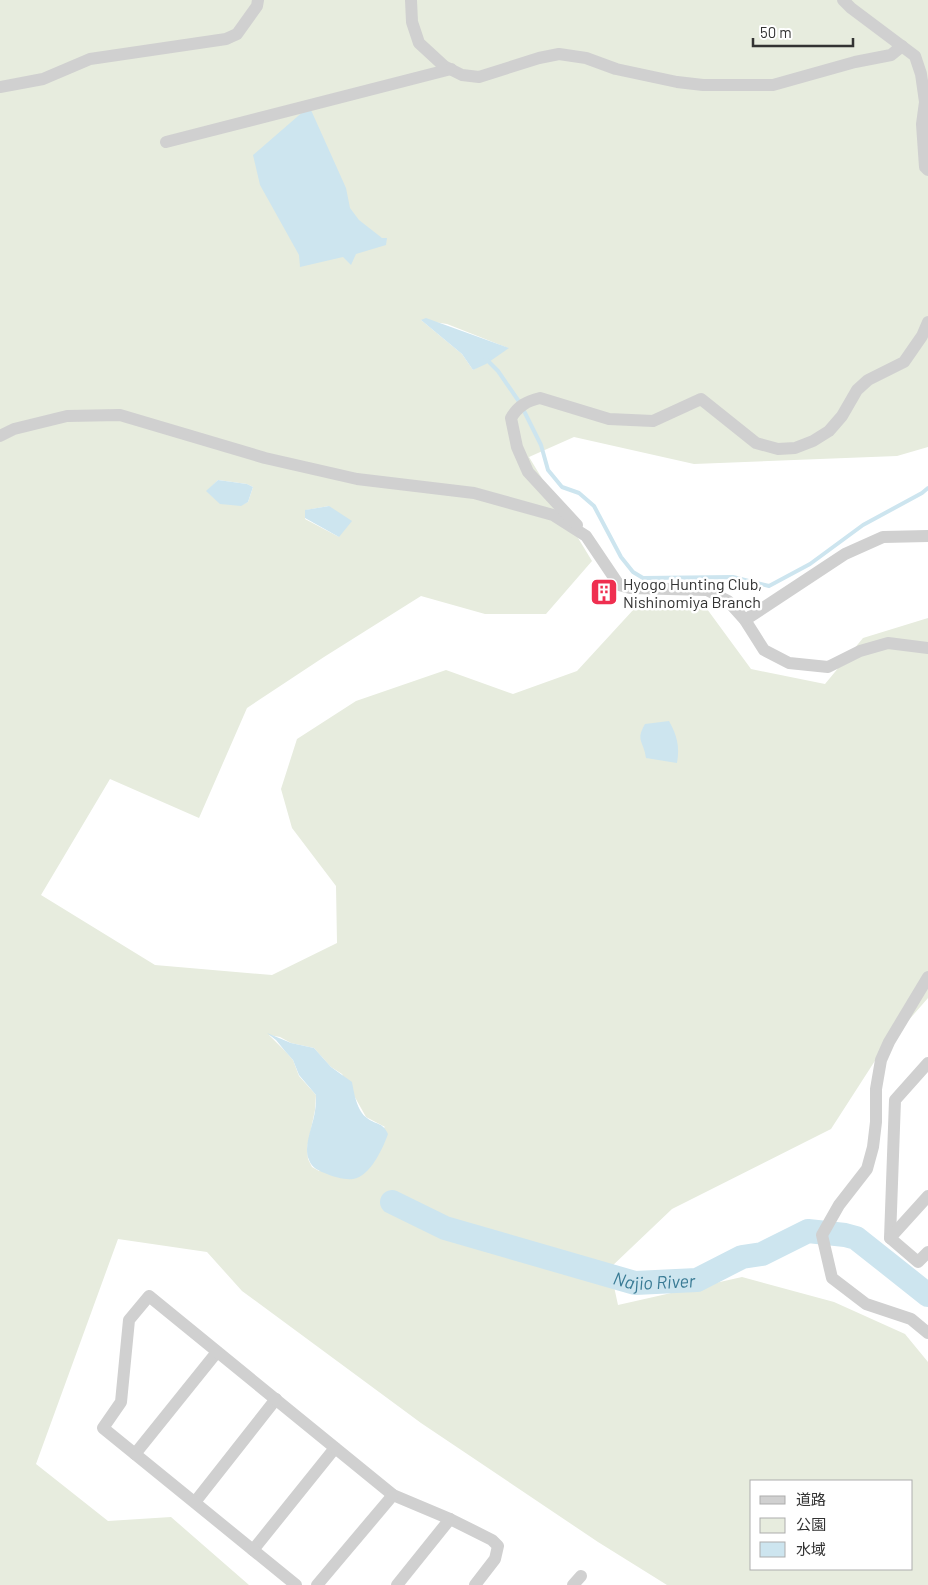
<svg xmlns="http://www.w3.org/2000/svg" width="928" height="1585" font-family="Barlow,'Noto Sans JP',sans-serif">
<style>
.green{fill:#e7ecde;fill-rule:evenodd}
.water{fill:#cde5ef}
.lines{fill:none;stroke-linecap:round;stroke-linejoin:round}
.stream{stroke:#cde5ef;stroke-width:4}
.river{stroke:#cde5ef;stroke-width:24}
.minor{stroke:#d0d0d0;stroke-width:12}
.labels{text-anchor:middle;dominant-baseline:central;stroke-width:5;stroke-linejoin:round;paint-order:stroke}
.poi-label{font-size:16px;fill:#333;stroke:#fff;text-anchor:start}
.water-label{font-size:18px;font-style:italic;fill:#387a94;stroke:#fff}
</style>
<rect width="100%" height="100%" fill="#fff"/>
<!-- green -->
<path class="green" d="M 0,0 L 928,0 L 928,447 L 897,456 L 694,464 L 574,437 L 529,457 L 592,561 L 546,614 L 485,614 L 421,596 L 324,657 L 247,708 L 199,818 L 110,779 L 41,895 L 155,965 L 272,975 L 337,943 L 336,886 L 292,828 L 281,789 L 297,739 L 356,701 L 446,670 L 513,694 L 577,671 L 634,609 L 707,609 L 751,669 L 825,684 L 863,638 L 928,618 L 928,998 L 880,1053 L 831,1129 L 672,1209 L 610,1268 L 618,1305 L 742,1277 L 834,1302 L 905,1334 L 928,1362 L 928,1585 L 667,1585 L 598,1542 L 421,1423 L 242,1291 L 207,1252 L 118,1239 L 36,1464 L 108,1521 L 171,1517 L 249,1585 L 0,1585 ZM 421,320 L 447,324 L 508,348 L 473,370 L 462,354 ZM 218,480 L 247,484 L 253,487 L 248,502 L 241,505 L 213,497 L 207,491 ZM 329,506 L 339,537 L 305,519 L 306,510 ZM 269,1035 L 280,1037 L 291,1043 L 314,1048 L 331,1067 L 342,1074 L 366,1117 L 385,1127 L 319,1171 L 312,1167 L 308,1159 L 307,1148 L 315,1110 L 316,1095 L 299,1076 L 293,1060 L 285,1051 ZM 752,1481 L 912,1481 L 912,1569 L 752,1569 Z"/>
<!-- water -->
<g class="water">
<path d="M 305,110 L 311,110 L 346,188 L 350,208 L 359,220 L 382,238 L 387,238 L 386,245 L 356,254 L 351,265 L 343,257 L 300,267 L 299,255 L 260,185 L 253,155 Z"/>
<path d="M 426,318 L 509,348 L 486,364 L 473,370 L 462,354 L 421,320 Z"/>
<path d="M 218,480 L 247,484 L 253,487 L 248,502 L 241,506 L 220,504 L 206,491 Z"/>
<path d="M 329,506 L 352,521 L 339,537 L 305,518 L 305,510 Z"/>
<path d="M 669,721 C 677,735 680,747 677,763 L 646,758 C 644,741 635,741 645,724 Z"/>
<path d="M 267,1033 L 291,1043 L 314,1048 L 331,1067 L 352,1082 C 354,1093 357,1111 367,1118 C 376,1125 383,1122 388,1134 C 383,1148 370,1177 353,1179 C 345,1180 334,1177 327,1174 C 319,1171 312,1168 309,1160 C 303,1146 313,1126 315,1111 C 316,1106 316,1100 316,1095 L 299,1075 L 293,1060 L 285,1051 L 276,1040 Z"/>
</g>
<g class="lines">
<!-- stream -->
<g class="stream">
<path d="M 486,359 L 498,371 L 520,403"/>
<path d="M 523,409 L 541,445 L 548,470 L 562,487 L 579,493 L 594,506 L 621,557 L 633,572 L 643,578 L 733,577 L 769,586 L 810,564 L 863,525 L 922,493 L 928,488"/>
</g>
<!-- river -->
<path class="river" id="s1" d="M 392,1202 L 445,1228 L 635,1283 L 697,1280 L 742,1257 L 762,1254 L 808,1231 L 845,1235 L 856,1238 L 928,1295"/>
<!-- minor -->
<g class="minor">
<path d="M 411,0 L 412,22 L 419,43 L 444,66 L 462,75 L 479,77 L 539,58 L 559,54 L 586,58 L 616,69 L 677,82 L 703,85 L 773,85 L 855,62 L 891,55 L 902,46"/>
<path d="M 843,0 L 851,8 L 915,56 L 921,74 L 925,102 L 922,124 L 925,167 L 928,170"/>
<path d="M 0,87 L 43,79 L 90,59 L 226,39 L 237,34 L 257,6 L 258,0"/>
<path d="M 166,142 L 451,69"/>
<path d="M 0,436 L 14,429 L 67,416 L 120,415 L 265,458 L 357,479 L 474,493 L 553,515 L 586,536 L 619,585 L 630,588 L 707,590 L 728,601 L 745,620 L 764,650 L 789,663 L 828,667 L 860,651 L 888,643 L 928,648"/>
<path d="M 577,525 L 528,472 L 517,447 L 511,418 C 518,406 527,401 540,398 L 609,419 L 653,421 L 701,399 L 756,443 L 778,449 L 795,448 L 813,441 L 829,431 L 842,416 L 857,390 L 868,380 L 904,362 L 922,336 L 928,322"/>
<path d="M 745,620 L 845,554 L 883,537 L 928,536"/>
<path d="M 928,977 L 889,1042 L 881,1060 L 876,1089 L 876,1122 L 873,1147 L 867,1169 L 839,1205 L 822,1235 L 832,1278 L 866,1304 L 911,1319 L 928,1333"/>
<path d="M 928,1063 L 895,1100 L 890,1238 L 918,1262 L 928,1252"/>
<path d="M 890,1238 L 928,1196"/>
<path d="M 135,1454 L 217,1352"/>
<path d="M 195,1502 L 276,1399"/>
<path d="M 253,1550 L 335,1448"/>
<path d="M 296,1585 L 103,1428 L 121,1402 L 129,1320 L 149,1296 L 393,1495 L 450,1519 L 492,1540 L 498,1546 L 495,1559 L 475,1585"/>
<path d="M 317,1585 L 393,1495"/>
<path d="M 397,1585 L 450,1519"/>
<path d="M 573,1585 L 581,1576"/>
</g>
</g>
<!-- icons -->
<defs>
<g id="building-square" transform="scale(1.4375)"><rect x="-9" y="-9" width="18" height="18" rx="4" fill="#ef2f50" stroke="#fff"/><path d="M-4-6H4V6H1V3H-1V6H-4ZM-2.5-4.3h1.7v1.8h-1.7ZM.8-4.3h1.7v1.8H.8ZM-2.5-1h1.7V.8h-1.7ZM.8-1h1.7V.8H.8Z" fill="#fff"/></g>
</defs>
<g fill-rule="evenodd">
<use href="#building-square" x="604" y="592"/>
</g>
<g class="labels">
<!-- poi labels -->
<g class="poi-label">
<text x="623" y="583">Hyogo Hunting Club,<tspan x="623" dy="18">Nishinomiya Branch</tspan></text>
</g>
<!-- water labels -->
<g class="water-label">
<text stroke="none"><textPath href="#s1" startOffset="276">Najio River</textPath></text>
</g>
</g>
<!-- legend -->
<rect x="750" y="1480" width="162" height="90" fill="#ffffff" stroke="#adadad"/>
<rect x="760" y="1496" width="25" height="8" fill="#d0d0d0" stroke="#adadad"/>
<text x="796" y="1505" font-size="15" fill="#333333">道路</text>
<rect x="760" y="1518" width="25" height="15" fill="#e7ecde" stroke="#adadad"/>
<text x="796" y="1530" font-size="15" fill="#333333">公園</text>
<rect x="760" y="1542" width="25" height="15" fill="#cde5ef" stroke="#adadad"/>
<text x="796" y="1555" font-size="15" fill="#333333">水域</text>
<!-- scale -->
<path d="M753 38v8h100v-8" fill="none" stroke="#333333" stroke-width="2.5"/>
<text x="760" y="38" font-size="15" fill="#333333" stroke="#ffffff" stroke-width="4" paint-order="stroke">50 m</text>
</svg>
